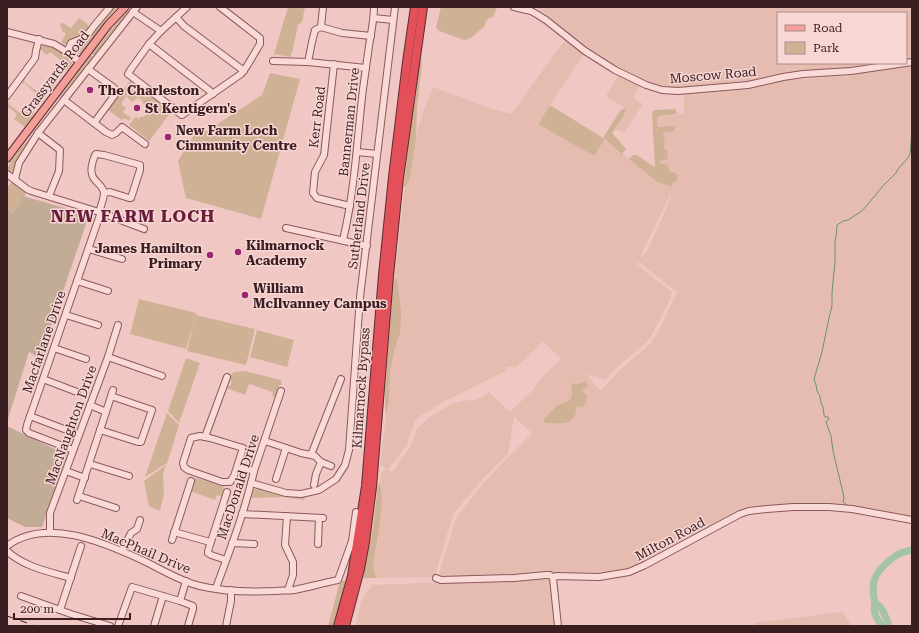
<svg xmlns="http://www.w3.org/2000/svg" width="919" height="633" font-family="'Roboto Serif',serif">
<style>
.farmland{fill:#e6bcb0;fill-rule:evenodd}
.green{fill:#cfb296}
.cemetery{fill:#c3ac96}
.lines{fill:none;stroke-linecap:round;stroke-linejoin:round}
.stream{stroke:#6c9170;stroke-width:1}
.river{stroke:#a5c3a8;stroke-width:7}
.minor-casing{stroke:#8b595d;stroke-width:8}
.major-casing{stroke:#592d34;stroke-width:9}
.highway-casing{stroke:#592d34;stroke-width:10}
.minor{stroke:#fadad7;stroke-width:6}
.major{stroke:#f59f99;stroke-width:7}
.highway{stroke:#e35059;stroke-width:8}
.rail{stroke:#3a1e22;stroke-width:1;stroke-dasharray:7 7;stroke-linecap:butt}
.poi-dot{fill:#9d2671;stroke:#f7d6d3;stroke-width:1.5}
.labels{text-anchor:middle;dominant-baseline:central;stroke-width:3;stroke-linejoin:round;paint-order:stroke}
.street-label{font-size:13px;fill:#3a1e22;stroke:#f7d6d3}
.poi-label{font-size:13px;font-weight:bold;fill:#3a1e22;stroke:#f7d6d3;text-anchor:start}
.district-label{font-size:17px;font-weight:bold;letter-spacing:1px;fill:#691b3b;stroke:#f7d6d3}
</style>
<rect width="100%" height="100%" fill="#f0c7c3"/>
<!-- farmland -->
<g class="farmland">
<path d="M 536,7 L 912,7 L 912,60 L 906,60 L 906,13 L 778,13 L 778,63 L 888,63 L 834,70 L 779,74 L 751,82 L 741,83 L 681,88 L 667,88 L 647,83 L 601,57 L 582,45 L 562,29 L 545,13 Z"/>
<path d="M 565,40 L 584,54 L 538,123 L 594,156 L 605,139 L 657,182 L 672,187 L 671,185 L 672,183 L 677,180 L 678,176 L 676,173 L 659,164 L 660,161 L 663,159 L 665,149 L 664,147 L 665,141 L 663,134 L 671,126 L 658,127 L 657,119 L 658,116 L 684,114 L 684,93 L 713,92 L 746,89 L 782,80 L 847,76 L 912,65 L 912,516 L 870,508 L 847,504 L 762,506 L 745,509 L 627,571 L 600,574 L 569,574 L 546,572 L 518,576 L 441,578 L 440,576 L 439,573 L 442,563 L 457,516 L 488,478 L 532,433 L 514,417 L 508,454 L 483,479 L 457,509 L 454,513 L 448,531 L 436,572 L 433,577 L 377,578 L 377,577 L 375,575 L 373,568 L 378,538 L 381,488 L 380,474 L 386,469 L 380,465 L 386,415 L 389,402 L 390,371 L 394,352 L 400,333 L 401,322 L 401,310 L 397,279 L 395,278 L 397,254 L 404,192 L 405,188 L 410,178 L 418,129 L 424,109 L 433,87 L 489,108 L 511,114 ZM 671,193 L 669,202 L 650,245 L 646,253 L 640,257 ZM 636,263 L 642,263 L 644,266 L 677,292 L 661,326 L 650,344 L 621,369 L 600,391 L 587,375 L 590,375 L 605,380 L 615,369 L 650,339 L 671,297 L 672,292 L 648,274 ZM 543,342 L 561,358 L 560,360 L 539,380 L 534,389 L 510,412 L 489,392 L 482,397 L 475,400 L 460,401 L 450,405 L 427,419 L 417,429 L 410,447 L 392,472 L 388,470 L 407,445 L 414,423 L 417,418 L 445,401 L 507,370 L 507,367 L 516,367 Z"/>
<path d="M 619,74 L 639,86 L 633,98 L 643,104 L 624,133 L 615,129 L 623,117 L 625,113 L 625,108 L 606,96 Z"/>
<path d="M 550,578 L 555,626 L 356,626 L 361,601 L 372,585 Z"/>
<path d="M 842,612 L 852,626 L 756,626 L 754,623 Z"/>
</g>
<!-- green -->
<g class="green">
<path d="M 112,7 L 116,7 L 117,8 L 97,32 L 81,53 L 77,54 L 73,52 L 73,45 Z"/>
<path d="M 288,7 L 305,7 L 302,22 L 298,25 L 293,49 L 290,57 L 274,54 Z"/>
<path d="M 441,7 L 497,7 L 497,8 L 493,17 L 489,18 L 486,21 L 484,27 C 477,31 473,40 464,40 L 439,31 L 437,29 L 436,27 Z"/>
<path d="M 127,10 L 130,12 L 95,56 L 92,54 L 94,51 Z"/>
<path d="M 79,18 C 96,28 89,32 75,39 C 71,41 68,44 64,45 L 61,43 L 66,33 L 63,32 L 60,24 L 63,23 L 71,28 Z"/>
<path d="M 45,45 C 52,46 73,55 72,63 C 71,67 68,69 66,71 L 62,69 L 60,64 L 62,61 L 50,52 L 47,55 C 43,52 36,47 45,45 Z"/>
<path d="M 91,55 L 94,58 L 63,99 L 61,98 L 60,96 L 62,94 Z"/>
<path d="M 421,60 L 422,64 L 417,107 L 416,139 L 410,178 L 405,188 L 404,186 L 412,114 L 415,102 L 419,68 Z"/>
<path d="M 57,69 L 63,73 L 35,109 L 34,112 L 34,115 L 25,127 L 14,119 L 17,114 L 7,106 L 7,102 L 9,102 L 8,104 L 23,115 L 38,95 L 24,83 L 22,84 L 21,83 L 25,78 L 26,78 L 24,82 L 44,96 L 59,76 L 55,72 Z"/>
<path d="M 270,73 L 300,79 L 261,219 L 186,198 L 178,161 L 197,130 L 207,131 L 262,95 Z"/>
<path d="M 130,81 L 134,84 L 121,104 L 126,108 L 123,112 L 131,118 L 129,121 L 124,118 L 122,120 L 108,110 Z"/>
<path d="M 135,85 L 149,95 L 141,100 L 139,97 L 132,102 L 127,97 Z"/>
<path d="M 150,96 L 171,112 L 149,141 L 129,125 L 136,116 L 138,119 L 142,116 L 143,117 L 149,113 L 141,100 Z"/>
<path d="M 550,105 L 603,138 L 618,114 L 622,109 L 626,109 L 623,117 L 612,133 L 626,149 L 622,154 L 605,139 L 594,156 L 538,124 Z"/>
<path d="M 675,109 L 677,112 L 676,114 L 658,116 L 657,119 L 658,127 L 671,126 L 675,127 L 675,130 C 670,134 668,130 663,134 L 665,141 L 664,147 L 665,149 L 667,150 L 668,159 L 660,161 L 659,164 L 664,164 L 668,165 L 670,171 L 676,173 L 678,176 L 677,180 L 673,183 L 671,185 L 672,187 L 657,182 L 629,159 C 631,157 632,155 634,155 C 639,154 650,165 655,167 L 652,112 L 655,110 Z"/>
<path d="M 31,137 L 33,139 C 29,142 24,146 22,151 C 19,158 20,167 13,172 L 8,172 L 7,166 L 9,166 L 10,164 L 9,163 L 20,149 Z"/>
<path d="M 12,182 L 26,193 L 25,196 L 23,196 L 13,213 L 7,209 L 7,188 Z"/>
<path d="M 395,278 L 397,279 L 401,310 L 401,322 L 400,333 L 394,352 L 390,371 L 389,402 L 386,415 L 385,408 L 385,392 L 393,289 Z"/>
<path d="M 139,299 L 196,313 L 196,315 L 255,329 L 246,365 L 187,351 L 195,319 L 186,349 L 130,334 Z"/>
<path d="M 257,330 L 294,340 L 287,367 L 250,357 Z"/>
<path d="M 186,358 L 200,363 L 179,423 L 168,411 Z"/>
<path d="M 245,371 L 281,380 L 282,385 L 279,385 L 279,389 L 278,388 L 277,391 L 279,393 L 278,397 L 275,397 L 272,396 L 273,392 L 249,384 L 245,395 L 226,388 L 226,386 L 230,386 L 232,381 L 230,380 L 229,377 L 234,372 Z"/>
<path d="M 584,382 L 586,382 L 588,384 L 582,392 L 587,396 C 587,401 586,406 580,407 L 578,406 L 576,408 C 576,427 559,423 545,423 L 544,421 L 544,419 C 549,414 554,408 560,404 C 561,404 566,402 566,402 C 574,399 572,392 571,386 L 573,383 L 577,384 Z"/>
<path d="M 167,413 L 179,425 L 167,463 L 145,477 Z"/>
<path d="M 166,465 L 163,473 L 164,494 L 160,511 L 149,506 L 144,481 Z"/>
<path d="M 195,478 L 196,478 L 222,486 L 225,489 L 222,496 L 217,495 L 215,500 L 190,491 Z"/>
<path d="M 380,483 C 385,509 376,542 373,568 L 375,575 L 377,577 L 377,578 L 363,578 L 373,528 L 378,485 Z"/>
<path d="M 257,488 L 292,497 L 305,497 L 304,500 L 284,497 L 251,498 L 254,489 Z"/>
<path d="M 340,581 L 348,581 L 337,626 L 328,626 Z"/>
</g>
<!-- cemetery -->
<g class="cemetery">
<path d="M 23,196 L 89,215 L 40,359 L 29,352 L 7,422 L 7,209 L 13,213 Z"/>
<path d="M 7,426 L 67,455 L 42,527 L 25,527 L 7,518 Z"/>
</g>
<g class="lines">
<!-- stream -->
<g class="stream">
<path d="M 850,506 L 847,505 L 843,502 L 844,497 L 833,451 L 831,436 L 826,422 L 829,419 L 828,417 L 825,417 L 824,415 L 823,407 L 821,403 L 820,396 L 817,391 L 816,385 L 814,379 L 822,352 L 829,318 L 832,306 L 832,292 L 835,262 L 835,240 L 836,237 L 837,225 L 843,221 L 848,220 L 862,211 L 883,186 L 896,173 L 898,169 L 907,159 L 910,154 L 912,133"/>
<path d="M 865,508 L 883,512"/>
<path d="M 886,512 L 895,514"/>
</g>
<!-- river -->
<g class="river">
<path d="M 875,603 C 872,612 877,619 882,626"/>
<path d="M 889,626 C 886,618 883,607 875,603 C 873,595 872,586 875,578 C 878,570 890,559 897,555 C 901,552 907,551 912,550"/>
</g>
<!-- minor casing -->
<g class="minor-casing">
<g id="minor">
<path d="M 187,7 L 161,31 L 149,44 L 131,69 L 128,74 L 182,115 L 241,74 L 247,66 L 260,44 L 260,38 L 220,7"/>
<path d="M 514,7 L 531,11 L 538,15 L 546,20 L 585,51 L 615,70 L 646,85 L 662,90 L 678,91 L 690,90 L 748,85 L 783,77 L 803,74 L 851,71 L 912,62"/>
<path d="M 133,12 L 161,31"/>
<path d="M 176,17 L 184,26 L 244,71"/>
<path d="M 374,18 L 393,20"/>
<path d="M 321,27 L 323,7"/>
<path d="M 7,32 L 54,44 L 67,52 L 80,62"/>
<path d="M 149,44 L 210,91 L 213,94"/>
<path d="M 67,52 L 71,43 L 81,39 L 89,33 L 94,26 L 110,7"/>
<path d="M 273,61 L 308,62 L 366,68"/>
<path d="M 308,62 L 312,42 L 315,30 L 321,27 L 342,33 L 371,36"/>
<path d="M 334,64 L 324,155 L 315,172 L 313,193 L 317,198 L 350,206"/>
<path d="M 88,69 L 114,88 L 117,92 L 94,123"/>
<path d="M 7,96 L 35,58 L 36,51 L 39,39"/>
<path d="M 64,100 L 106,132 L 112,135 L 116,133 L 122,127 L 145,144"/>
<path d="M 38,133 L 60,150 L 59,171 L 49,196"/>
<path d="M 357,152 L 377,154"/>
<path d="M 7,174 L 27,189 L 31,191 L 99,212 L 144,229"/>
<path d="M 15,179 L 19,163 L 38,133 L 137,7"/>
<path d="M 99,212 C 101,206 104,198 104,193 C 103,184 93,182 92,174 C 90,168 93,160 95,155 L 96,154 L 104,155 L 140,165 L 140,170 L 131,198 L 129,198 L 110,192 L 104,193"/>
<path d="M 286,228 L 367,246"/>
<path d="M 343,240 C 355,190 357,139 363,89 C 365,75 367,60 369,46 C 371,33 374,20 374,7"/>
<path d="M 89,249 L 122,259"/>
<path d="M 77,281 L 108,291"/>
<path d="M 66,315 L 98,325"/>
<path d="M 54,348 L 86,359"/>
<path d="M 108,357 L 162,376"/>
<path d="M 43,379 L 77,392"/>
<path d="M 90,405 L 106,412 L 113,390"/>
<path d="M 30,416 L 64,429"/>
<path d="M 100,430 L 138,442 L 141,442 L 152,410 L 111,396"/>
<path d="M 200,436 L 210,438 L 243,448 L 234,476 L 230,482 L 222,482 L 188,470 L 184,467 L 183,463 L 191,438 Z"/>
<path d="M 205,437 L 227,377"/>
<path d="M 265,441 L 301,453 L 311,455 L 341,379"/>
<path d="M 73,450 L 29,433 L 26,430 L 27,425 L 101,212"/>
<path d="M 311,455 L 315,456 L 321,462 L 331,466"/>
<path d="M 90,464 L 129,476"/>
<path d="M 238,466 L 254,471"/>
<path d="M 66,471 L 85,478"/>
<path d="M 276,479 L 286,448"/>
<path d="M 251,483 L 286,493 L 301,494 L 319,490 L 336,479 L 345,465 L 349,450 L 360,297 L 395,7"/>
<path d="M 314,485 L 316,474 L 321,462"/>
<path d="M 79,496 L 116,508"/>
<path d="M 77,500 L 106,412"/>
<path d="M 242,514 L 323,518"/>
<path d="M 287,516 L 285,545 L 293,562 L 293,575 L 288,590"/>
<path d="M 50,532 L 50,513 L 108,357 L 118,325"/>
<path d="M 174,532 L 210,542"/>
<path d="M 172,540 L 191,481"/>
<path d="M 232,543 L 254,544"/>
<path d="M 318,544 L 319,518"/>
<path d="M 7,546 C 46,517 103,542 142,560 C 161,569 179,581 200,586 C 224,592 251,592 275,591 C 281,590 288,591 294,590 C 309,587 323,583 338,580 L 352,541 L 356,512"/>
<path d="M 7,551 C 24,567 50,572 71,578"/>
<path d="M 122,551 L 131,533 L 137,529 L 140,520"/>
<path d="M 226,560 L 211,555 L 208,553 L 208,551 L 227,492"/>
<path d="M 436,578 L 441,580 L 514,578 L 546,575 L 550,575 L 553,578 L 556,576 L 599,577 L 629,572 L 645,565 L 740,514 L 749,511 L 767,509 L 793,507 L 829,507 L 852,509 L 912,520"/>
<path d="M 553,578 L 558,626"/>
<path d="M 216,588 C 230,550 245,511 254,471 L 281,391"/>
<path d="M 21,596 L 71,614 L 110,626"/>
<path d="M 180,601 L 186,581"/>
<path d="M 60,610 L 81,546"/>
<path d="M 118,626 L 132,587 L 180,601 L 193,606 L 193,609 L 188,626"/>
<path d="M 154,626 L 163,596"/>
<path d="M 226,626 L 231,601 L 231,590"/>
</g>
</g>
<!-- major casing -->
<g class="major-casing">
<path id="major" d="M 7,158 L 108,25 L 125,7"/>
</g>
<!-- highway casing -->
<g class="highway-casing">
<g id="highway">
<path d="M 338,626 L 352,576 L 366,486 L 383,275 L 393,177 L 407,62 L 415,7"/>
<path d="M 345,626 L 360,569 L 365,542 L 372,487 L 389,276 L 399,178 L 423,7"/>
</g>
</g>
<!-- minor -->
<use href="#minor" class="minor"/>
<!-- major -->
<use href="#major" class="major"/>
<!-- highway -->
<use href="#highway" class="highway"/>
<!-- rail -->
<path class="rail" d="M 7,616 L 36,626"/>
</g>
<!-- markers -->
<g class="poi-dot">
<circle cx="90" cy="90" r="4"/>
<circle cx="137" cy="108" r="4"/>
<circle cx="168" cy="137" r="4"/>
<circle cx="238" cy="252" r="4"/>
<circle cx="210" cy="255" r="4"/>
<circle cx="245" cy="295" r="4"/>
</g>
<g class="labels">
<!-- street labels -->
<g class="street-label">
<text transform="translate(55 74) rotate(-53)">Grassyards Road</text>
<text transform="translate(713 75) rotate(-5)">Moscow Road</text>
<text transform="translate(317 117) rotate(-83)">Kerr Road</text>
<text transform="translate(349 122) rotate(-84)">Bannerman Drive</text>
<text transform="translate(359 216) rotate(-83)">Sutherland Drive</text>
<text transform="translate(44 342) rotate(-71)">Macfarlane Drive</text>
<text transform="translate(361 388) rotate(-86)">Kilmarnock Bypass</text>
<text transform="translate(71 425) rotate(-70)">MacNaughton Drive</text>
<text transform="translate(238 487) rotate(-72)">MacDonald Drive</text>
<text transform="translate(670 539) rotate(-28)">Milton Road</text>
<text transform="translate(146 551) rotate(23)">MacPhail Drive</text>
</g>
<!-- poi labels -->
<g class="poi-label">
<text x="98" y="90">The Charleston</text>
<text x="145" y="108">St Kentigern's</text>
<text x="176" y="130">New Farm Loch<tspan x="176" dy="15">Cimmunity Centre</tspan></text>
<text x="246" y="245">Kilmarnock<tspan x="246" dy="15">Academy</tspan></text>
<text x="202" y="248" text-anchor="end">James Hamilton<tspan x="202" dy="15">Primary</tspan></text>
<text x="253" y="288">William<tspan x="253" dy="15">McIlvanney Campus</tspan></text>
</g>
<!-- district labels -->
<g class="district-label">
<text x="133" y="216">NEW FARM LOCH</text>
</g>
</g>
<!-- border -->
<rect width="919" height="633" fill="none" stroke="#3a1e22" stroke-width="16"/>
<!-- legend -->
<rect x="777" y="12" width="130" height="52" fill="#f7d6d3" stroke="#ab8c8c"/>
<rect x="785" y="25" width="20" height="6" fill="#f59f99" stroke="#ab8c8c"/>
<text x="813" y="32" font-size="12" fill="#3a1e22">Road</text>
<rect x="785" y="42" width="20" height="12" fill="#cfb296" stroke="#ab8c8c"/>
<text x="813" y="52" font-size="12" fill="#3a1e22">Park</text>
<!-- scale -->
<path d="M14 613v6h116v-6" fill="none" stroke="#3a1e22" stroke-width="2"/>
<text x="20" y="613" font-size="12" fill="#3a1e22" stroke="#f7d6d3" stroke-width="3" paint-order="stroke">200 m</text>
</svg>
